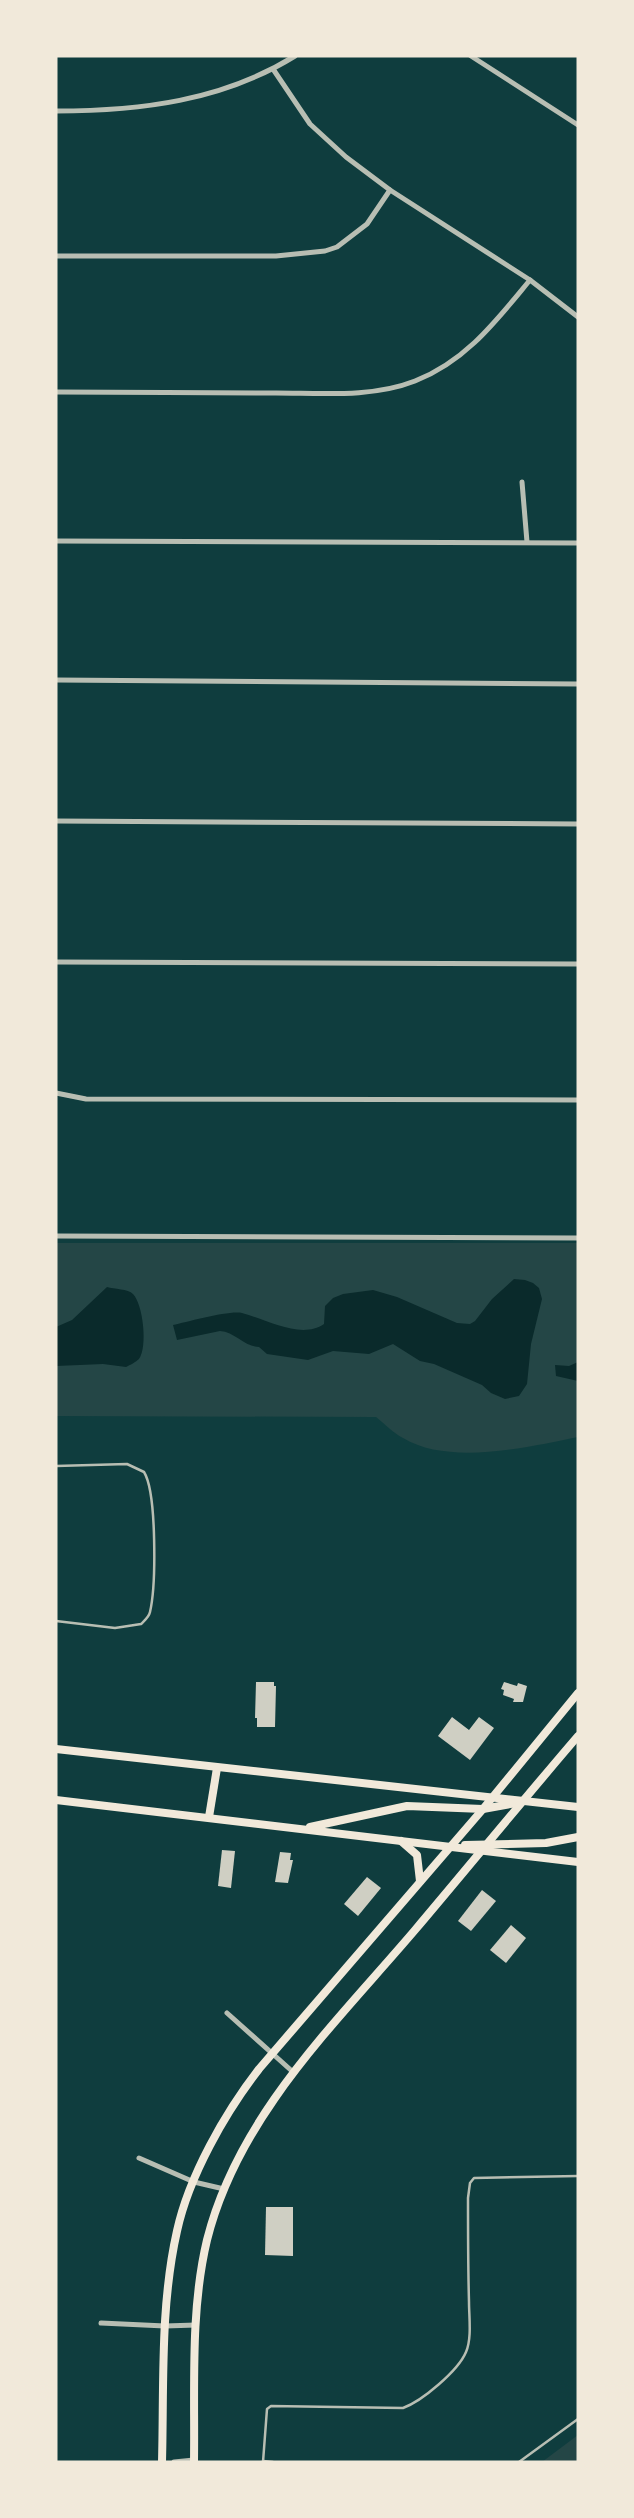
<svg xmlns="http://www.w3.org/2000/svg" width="634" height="2518" font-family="'DM Sans',sans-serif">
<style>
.green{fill:#244646}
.water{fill:#0a2a2b}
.building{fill:#cfcfc3}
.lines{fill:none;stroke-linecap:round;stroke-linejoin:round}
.service{stroke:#b8beb3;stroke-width:2.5}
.minor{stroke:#b8beb3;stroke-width:5}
.secondary{stroke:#f1e9da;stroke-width:8}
</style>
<rect width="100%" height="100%" fill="#0f3d3e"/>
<!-- green -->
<g class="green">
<path d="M 56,1243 L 578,1243 L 578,1437 C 529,1447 449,1466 403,1438 C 393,1433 385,1424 376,1417 L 56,1416 Z"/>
<path d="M 578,2435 L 578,2462 L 542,2462 Z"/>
</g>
<!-- water -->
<g class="water">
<path d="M 514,1279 L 525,1280 L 533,1283 L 539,1288 L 542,1299 L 531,1344 L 527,1384 L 519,1396 L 505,1399 L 491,1393 L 482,1385 L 434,1364 L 420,1361 L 393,1344 L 369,1354 L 333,1351 L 308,1360 L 267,1354 L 259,1347 C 245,1347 235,1332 220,1331 L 177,1340 L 173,1325 C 187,1322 230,1310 242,1313 C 265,1319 301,1340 324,1324 L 325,1306 L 333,1298 L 343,1294 L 373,1290 L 397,1297 L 457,1323 L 470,1324 L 475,1321 L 492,1299 Z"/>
<path d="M 107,1287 C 114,1289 128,1289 133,1294 C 143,1304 148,1347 139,1359 C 136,1362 130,1365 126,1367 L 103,1364 L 56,1366 L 56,1327 L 72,1320 Z"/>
<path d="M 578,1362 L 578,1381 L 556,1376 L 555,1365 L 569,1366 Z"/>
</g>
<!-- building -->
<g class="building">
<path d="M 256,1682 L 274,1682 L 274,1686 L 276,1686 L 275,1727 L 257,1727 L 257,1718 L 255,1718 Z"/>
<path d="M 504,1682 L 517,1686 L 518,1683 L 527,1686 L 523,1702 L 513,1702 L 514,1699 L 503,1695 L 504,1690 L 501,1689 Z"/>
<path d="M 452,1717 L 469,1730 L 479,1717 L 494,1728 L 470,1760 L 438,1736 Z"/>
<path d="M 222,1850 L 235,1851 L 231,1888 L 218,1886 Z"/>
<path d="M 280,1852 L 291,1853 L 290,1860 L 293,1860 L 288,1883 L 275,1882 Z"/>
<path d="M 367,1877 L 381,1888 L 358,1916 L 344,1904 Z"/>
<path d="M 482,1890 L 496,1901 L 471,1931 L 458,1921 Z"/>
<path d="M 511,1925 L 526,1938 L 506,1963 L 490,1950 Z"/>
<path d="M 266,2207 L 293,2207 L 293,2256 L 265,2255 Z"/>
</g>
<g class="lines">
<!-- service -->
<g class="service">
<path d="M 56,1466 L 127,1464 L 144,1472 C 157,1493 156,1586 150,1612 C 149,1617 145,1620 141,1624 L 115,1628 L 56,1621"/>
<path d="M 263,2461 L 273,2462"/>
<path d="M 263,2462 L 267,2409 L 271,2406 L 403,2408 C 422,2401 458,2371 466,2352 C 472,2338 469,2317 469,2302 C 468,2267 468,2232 468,2198 L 470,2183 L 474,2178 L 578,2176"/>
<path d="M 519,2462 L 578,2419"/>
</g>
<!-- minor -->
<g class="minor">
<path d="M 471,56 L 578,125"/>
<path d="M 273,69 L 310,124 L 346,157 L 390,190 L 530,280 L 578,317"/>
<path d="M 56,111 C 140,111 222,101 295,56"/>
<path d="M 56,256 L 276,256 L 325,251 L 337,247 L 367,224 L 390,190"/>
<path d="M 56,392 C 129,392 203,393 276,393 C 320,393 372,398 415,381 C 466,361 496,321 530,280"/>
<path d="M 522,482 L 527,542"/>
<path d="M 56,541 L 578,543"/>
<path d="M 56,680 L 578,684"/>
<path d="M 56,821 L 578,824"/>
<path d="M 56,962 L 578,964"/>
<path d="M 56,1093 L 86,1099 L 578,1100"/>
<path d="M 56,1236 L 578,1238"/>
<path d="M 227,2013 L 293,2072"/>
<path d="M 139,2158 L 194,2182 L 224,2189"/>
<path d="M 101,2323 L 165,2326 L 196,2325"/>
<path d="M 174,2462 L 194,2460"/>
</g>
<!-- secondary -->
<g class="secondary">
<path d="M 56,1749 L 578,1807"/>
<path d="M 56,1800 L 578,1862"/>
<path d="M 209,1817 L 217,1768"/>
<path d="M 310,1827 L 407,1806 L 483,1809 L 516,1803"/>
<path d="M 401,1841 L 417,1855 L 420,1881"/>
<path d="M 465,1845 L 546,1843 L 578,1837"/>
<path d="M 162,2462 C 164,2385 160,2306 177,2231 C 189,2176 225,2113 259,2069 L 483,1809 L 578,1693"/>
<path d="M 194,2462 C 195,2389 190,2311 207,2240 C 238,2116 335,2024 415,1930 C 470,1865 523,1800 578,1736"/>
</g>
</g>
<!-- border -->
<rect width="634" height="2518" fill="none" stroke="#f1e9da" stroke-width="115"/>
</svg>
